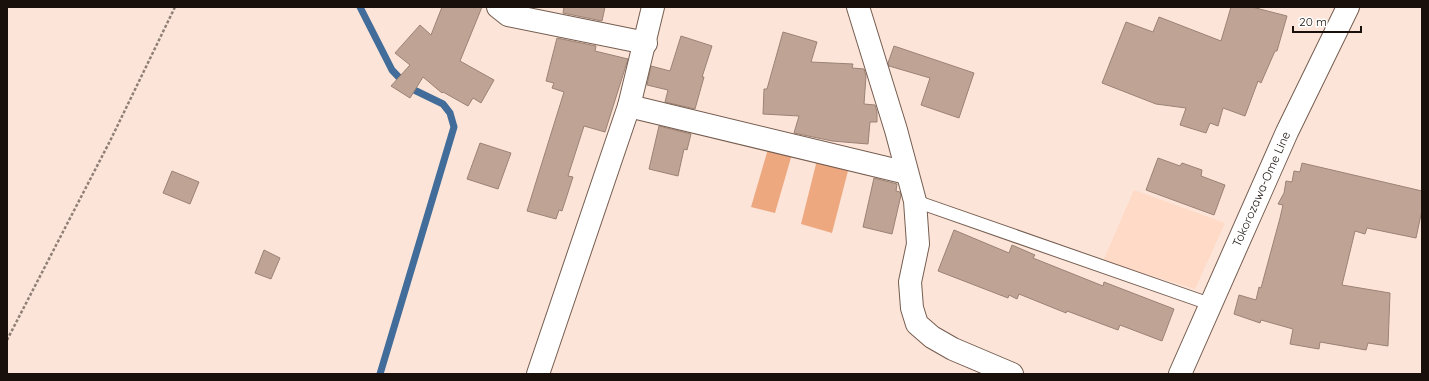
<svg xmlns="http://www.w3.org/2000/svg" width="1429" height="381" font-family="Quicksand,sans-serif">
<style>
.built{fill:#fedac7}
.green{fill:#eda880}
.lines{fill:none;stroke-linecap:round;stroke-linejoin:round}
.stream{stroke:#426c99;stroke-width:7}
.building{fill:#bfa495;stroke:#9b8274}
.service-casing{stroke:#755d50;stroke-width:14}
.minor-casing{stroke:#755d50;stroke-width:24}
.tertiary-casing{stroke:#755d50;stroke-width:24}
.secondary-casing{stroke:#755d50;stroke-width:24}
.path{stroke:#8f7f76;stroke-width:2.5;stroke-dasharray:3 2;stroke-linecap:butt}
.service{stroke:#fff;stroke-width:12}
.minor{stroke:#fff;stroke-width:22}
.tertiary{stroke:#fff;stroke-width:22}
.secondary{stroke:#fff;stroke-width:22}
.labels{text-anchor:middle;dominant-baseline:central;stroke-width:4;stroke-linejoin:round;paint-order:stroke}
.street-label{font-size:12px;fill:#19100b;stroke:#fff}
</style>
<rect width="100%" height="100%" fill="#fce5d8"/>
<!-- built -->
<path class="built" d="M 1134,190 L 1225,223 L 1195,289 L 1103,261 Z"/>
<!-- green -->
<g class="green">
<path d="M 768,149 L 792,154 L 775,213 L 751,207 Z"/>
<path d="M 817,160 L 849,167 L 832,233 L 801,224 Z"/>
</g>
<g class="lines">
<!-- stream -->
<path class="stream" d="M 360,7 L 392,70 L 408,87 L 443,104 L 450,113 L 454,127 L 380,374"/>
</g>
<!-- building -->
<g class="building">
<path d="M 442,7 L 482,7 L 460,61 L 494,80 L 481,103 L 473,98 L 468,106 L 443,92 L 442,93 L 423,77 L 410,98 L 391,86 L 410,65 L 395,53 L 420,25 L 431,35 Z"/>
<path d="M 564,7 L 605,7 L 602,21 L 563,13 Z"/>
<path d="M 1231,7 L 1252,7 L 1287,16 L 1277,51 L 1275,51 L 1261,83 L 1258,81 L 1245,116 L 1223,108 L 1218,126 L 1210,123 L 1206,133 L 1180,125 L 1186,108 L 1156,104 L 1102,83 L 1126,22 L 1153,32 L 1159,17 L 1221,41 Z"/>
<path d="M 783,32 L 817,42 L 811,62 L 853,64 L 852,68 L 864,69 L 866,76 L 864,104 L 875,105 L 877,112 L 877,122 L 870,122 L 868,144 L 832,141 L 794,133 L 799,116 L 763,114 L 764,89 L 767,89 Z"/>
<path d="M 681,36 L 712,46 L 702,77 L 704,77 L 695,109 L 665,102 L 668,90 L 647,85 L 651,66 L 670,71 Z"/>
<path d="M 557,38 L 596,46 L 595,51 L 628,59 L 605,132 L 584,126 L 568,176 L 573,177 L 562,211 L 559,210 L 556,219 L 527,211 L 564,92 L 552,88 L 554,83 L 546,81 Z"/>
<path d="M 894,46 L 974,73 L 959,118 L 921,105 L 930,78 L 889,66 L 888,63 Z"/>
<path d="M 659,126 L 691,134 L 687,150 L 684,149 L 678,176 L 649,169 Z"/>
<path d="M 480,143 L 511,153 L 498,189 L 467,179 Z"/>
<path d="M 1158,158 L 1180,166 L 1182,163 L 1202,170 L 1201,176 L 1225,185 L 1214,215 L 1146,190 Z"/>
<path d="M 1302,163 L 1422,191 L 1422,210 L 1416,238 L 1367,228 L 1365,234 L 1355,231 L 1342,285 L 1390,293 L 1388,346 L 1368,343 L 1366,350 L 1320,342 L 1319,349 L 1290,344 L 1293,329 L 1261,320 L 1260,323 L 1234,314 L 1239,295 L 1256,300 L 1259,287 L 1261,288 L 1280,218 L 1283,205 L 1278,204 L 1284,193 L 1286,181 L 1292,182 L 1294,171 L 1300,172 Z"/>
<path d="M 172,171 L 199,182 L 190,204 L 163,193 Z"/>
<path d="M 874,178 L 897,184 L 896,191 L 900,192 L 901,195 L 892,234 L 863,227 Z"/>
<path d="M 954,230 L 1009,253 L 1012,245 L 1035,255 L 1033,258 L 1103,286 L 1104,282 L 1174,309 L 1162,341 L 1120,325 L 1118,330 L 1067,311 L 1066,313 L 1019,294 L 1017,299 L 1009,295 L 1008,298 L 938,271 Z"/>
<path d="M 264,250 L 280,258 L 271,279 L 255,273 Z"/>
</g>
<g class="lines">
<!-- service casing -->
<g class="service-casing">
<path id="service" d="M 915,201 L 1210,304"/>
</g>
<!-- minor casing -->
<g class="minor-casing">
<g id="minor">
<path d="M 498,7 L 508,15 L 646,43"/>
<path d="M 858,7 L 896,130 L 915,201 L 918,244 L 910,282 L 912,308 L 917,324 L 932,337 L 953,349 L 1012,374"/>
<path d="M 629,106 L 907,173"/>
</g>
</g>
<!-- tertiary casing -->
<g class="tertiary-casing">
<path id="tertiary" d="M 538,374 L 629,106 L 653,7"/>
</g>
<!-- secondary casing -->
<g class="secondary-casing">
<path id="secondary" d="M 1180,374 L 1287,132 L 1348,7"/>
</g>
<!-- path -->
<path class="path" d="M 7,340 L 110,141 L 175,7"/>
<!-- service -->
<use href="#service" class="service"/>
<!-- minor -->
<use href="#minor" class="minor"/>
<!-- tertiary -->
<use href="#tertiary" class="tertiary"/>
<!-- secondary -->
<use href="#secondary" class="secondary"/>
</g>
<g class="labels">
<!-- street labels -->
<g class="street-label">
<text transform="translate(1261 189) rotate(-66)">Tokorozawa-Ome Line</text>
</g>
</g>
<!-- border -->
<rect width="1429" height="381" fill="none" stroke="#19100b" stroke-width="16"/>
<!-- scale -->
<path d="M1293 26v6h68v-6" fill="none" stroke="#19100b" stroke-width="2"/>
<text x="1299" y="26" font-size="12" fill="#19100b" stroke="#ffffff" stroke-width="3" paint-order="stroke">20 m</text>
</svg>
